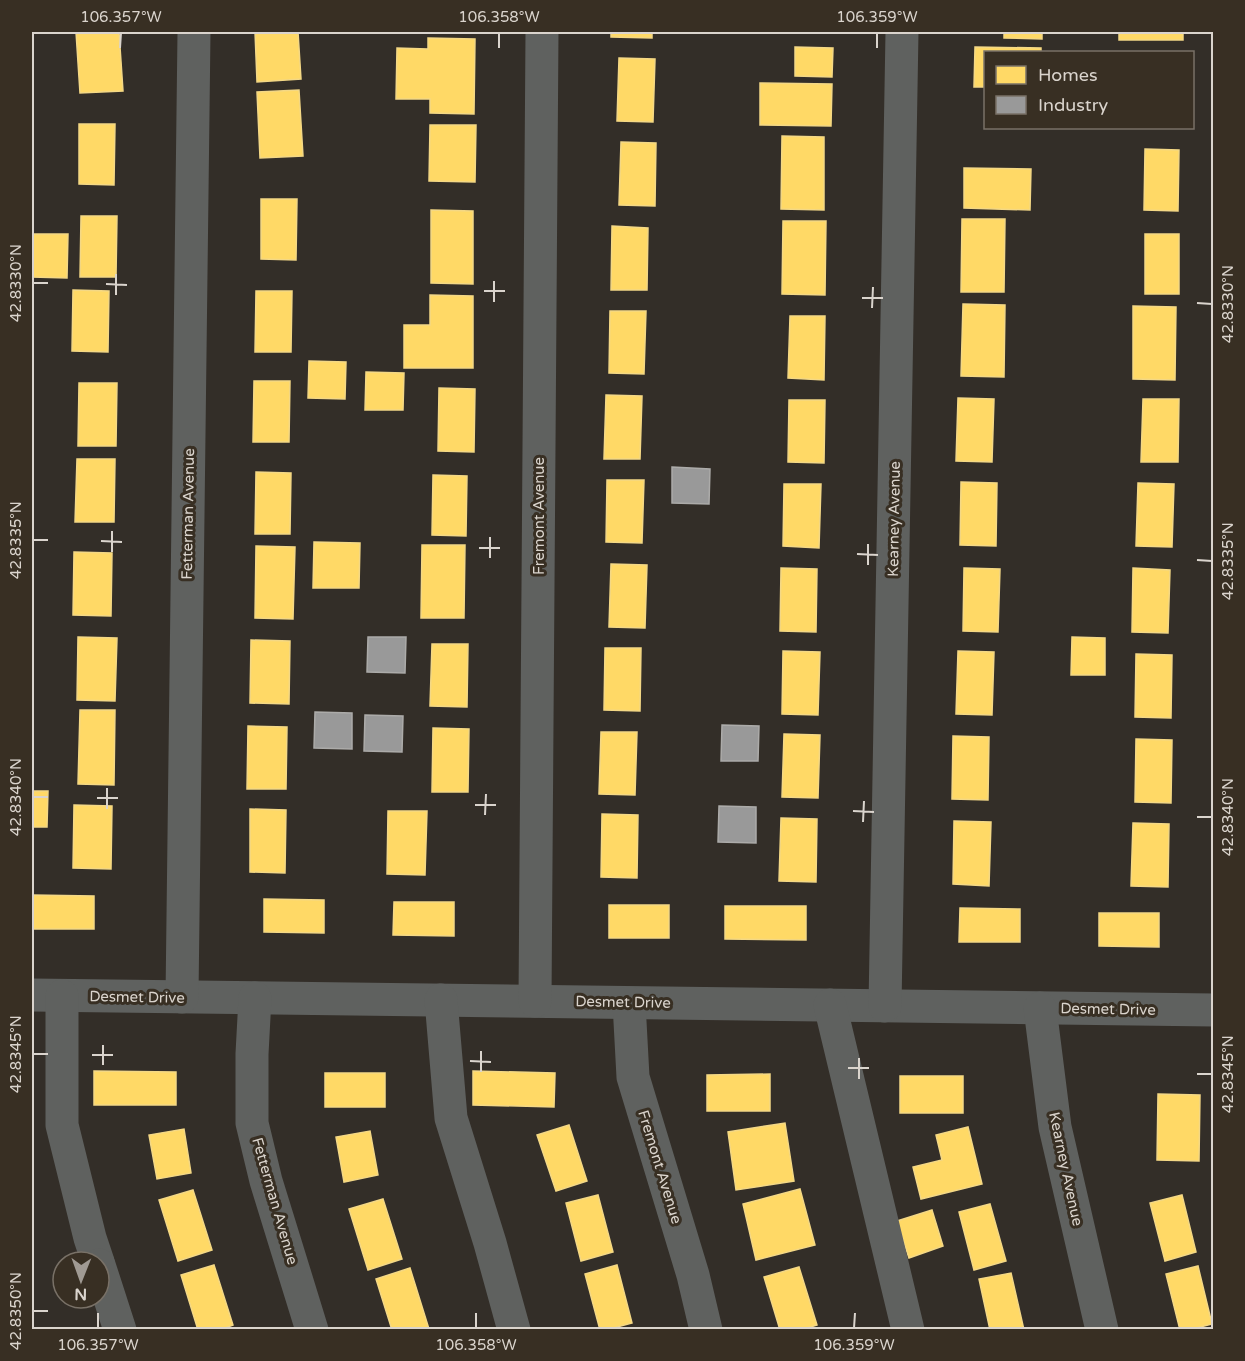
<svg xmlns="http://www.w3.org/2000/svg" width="1245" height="1361" font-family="'Varela Round',sans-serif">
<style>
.homes{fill:#ffd966;stroke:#f4d885;stroke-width:1.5}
.industry{fill:#999;stroke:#acaba9;stroke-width:1.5}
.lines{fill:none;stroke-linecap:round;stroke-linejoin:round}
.minor{stroke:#5f615f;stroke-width:33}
.ticks{fill:none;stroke:#dad4cd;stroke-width:2}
.labels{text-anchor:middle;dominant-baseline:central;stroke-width:6;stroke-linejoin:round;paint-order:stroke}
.street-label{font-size:15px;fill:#dad4cd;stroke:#382f23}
.neatline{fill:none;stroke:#dad4cd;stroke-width:2}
.ticks-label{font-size:15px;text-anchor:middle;fill:#dad4cd}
</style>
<rect width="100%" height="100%" fill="#332e28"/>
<!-- homes -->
<g class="homes">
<path d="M 76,32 L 119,32 L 123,91 L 80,93 Z"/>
<path d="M 255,32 L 298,32 L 301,79 L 257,82 Z"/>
<path d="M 611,32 L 652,32 L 652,38 L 611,37 Z"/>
<path d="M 1004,32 L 1042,32 L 1042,39 L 1004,38 Z"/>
<rect x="1119" y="32" width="64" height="8"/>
<path d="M 428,38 L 475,39 L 474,114 L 430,113 L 430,99 L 396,99 L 397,48 L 428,49 Z"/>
<path d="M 795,47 L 833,48 L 832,77 L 795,76 Z"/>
<path d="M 975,47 L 1041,48 L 1041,52 L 986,52 L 986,87 L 974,87 Z"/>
<path d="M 619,58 L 655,59 L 653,122 L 617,121 Z"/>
<path d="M 760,83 L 832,84 L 831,126 L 760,125 Z"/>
<path d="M 299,90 L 303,156 L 260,158 L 257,92 Z"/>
<path d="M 79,124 L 115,124 L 114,185 L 79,184 Z"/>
<path d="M 430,125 L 476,125 L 475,182 L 429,181 Z"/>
<path d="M 782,136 L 824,137 L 824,210 L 781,209 Z"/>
<path d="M 621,142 L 656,143 L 655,206 L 619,205 Z"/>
<path d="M 1145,149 L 1179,150 L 1178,211 L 1144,210 Z"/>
<path d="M 964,168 L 1031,169 L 1030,210 L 964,208 Z"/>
<path d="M 261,199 L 297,199 L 296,260 L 261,259 Z"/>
<path d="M 431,210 L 473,211 L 473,284 L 431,283 Z"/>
<path d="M 81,216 L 117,216 L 116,277 L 80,277 Z"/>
<path d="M 962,219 L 1005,219 L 1004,292 L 961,292 Z"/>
<path d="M 783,221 L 826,221 L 825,295 L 782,294 Z"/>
<path d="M 612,226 L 648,228 L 647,290 L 611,290 Z"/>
<path d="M 32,234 L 68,234 L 67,278 L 32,277 Z"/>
<rect x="1145" y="234" width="34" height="60"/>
<path d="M 73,290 L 109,291 L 108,352 L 72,351 Z"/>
<path d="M 256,291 L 292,291 L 291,352 L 255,352 Z"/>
<path d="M 430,295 L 473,296 L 473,368 L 404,368 L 404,325 L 430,325 Z"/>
<path d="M 963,304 L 1005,305 L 1004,377 L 961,376 Z"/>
<path d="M 1133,306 L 1176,307 L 1175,380 L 1133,379 Z"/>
<path d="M 610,311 L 646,311 L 644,374 L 609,373 Z"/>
<path d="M 790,316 L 825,316 L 824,380 L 788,378 Z"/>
<path d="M 309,361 L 346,362 L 345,399 L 308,398 Z"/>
<path d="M 366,372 L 404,373 L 403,410 L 365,410 Z"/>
<path d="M 254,381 L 290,381 L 289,442 L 253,442 Z"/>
<path d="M 79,383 L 117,383 L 116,446 L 78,446 Z"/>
<path d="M 439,388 L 475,389 L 474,452 L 438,451 Z"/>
<path d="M 606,395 L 642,396 L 640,459 L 604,459 Z"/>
<path d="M 958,398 L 994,399 L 992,462 L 956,461 Z"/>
<path d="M 1143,399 L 1179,399 L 1178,462 L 1141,462 Z"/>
<path d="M 789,400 L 825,400 L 824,463 L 788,462 Z"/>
<path d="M 77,459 L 115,459 L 114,522 L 75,522 Z"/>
<path d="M 256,472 L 291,473 L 290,534 L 255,534 Z"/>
<path d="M 433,475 L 467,476 L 466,536 L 432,535 Z"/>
<path d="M 607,480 L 644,480 L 642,543 L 606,542 Z"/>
<path d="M 961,482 L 997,483 L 996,546 L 960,545 Z"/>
<path d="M 1138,483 L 1174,484 L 1172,547 L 1136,546 Z"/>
<path d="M 784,484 L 821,484 L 819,548 L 783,546 Z"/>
<path d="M 314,542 L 360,543 L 359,588 L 313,588 Z"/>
<path d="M 422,545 L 465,545 L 464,618 L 421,618 Z"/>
<path d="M 256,546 L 295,547 L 293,619 L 255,618 Z"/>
<path d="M 74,552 L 112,553 L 111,616 L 73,615 Z"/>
<path d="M 611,564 L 647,565 L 645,628 L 609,627 Z"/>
<path d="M 781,568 L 817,569 L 816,632 L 780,631 Z"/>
<path d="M 964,568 L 1000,569 L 998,632 L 963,631 Z"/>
<path d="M 1133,568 L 1170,570 L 1168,633 L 1132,632 Z"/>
<path d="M 78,637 L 117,638 L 115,701 L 77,700 Z"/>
<path d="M 1072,637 L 1105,638 L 1105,675 L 1071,675 Z"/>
<path d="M 251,640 L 290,641 L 289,704 L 250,703 Z"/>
<path d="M 432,644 L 468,644 L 467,707 L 430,706 Z"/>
<path d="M 605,648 L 641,648 L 640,711 L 604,710 Z"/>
<path d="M 783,651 L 820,652 L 818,715 L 782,714 Z"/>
<path d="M 958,651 L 994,652 L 992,715 L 956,714 Z"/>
<path d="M 1136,654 L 1172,655 L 1171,718 L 1135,717 Z"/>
<path d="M 80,710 L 115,710 L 114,785 L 78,784 Z"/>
<path d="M 248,726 L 287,727 L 286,789 L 247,789 Z"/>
<path d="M 433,728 L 469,729 L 468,792 L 432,792 Z"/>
<path d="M 601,732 L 637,732 L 635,795 L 599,794 Z"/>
<path d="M 784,734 L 820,735 L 818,798 L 782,797 Z"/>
<path d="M 953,736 L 989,737 L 988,800 L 952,799 Z"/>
<path d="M 1136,739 L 1172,740 L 1171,803 L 1135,802 Z"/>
<path d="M 32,791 L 48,791 L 47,827 L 32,827 Z"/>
<path d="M 74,805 L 112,806 L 111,869 L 73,868 Z"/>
<path d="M 250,809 L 286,810 L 285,873 L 250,872 Z"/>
<path d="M 388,811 L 427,811 L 425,875 L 387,874 Z"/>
<path d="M 602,814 L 638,815 L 637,878 L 601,877 Z"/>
<path d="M 781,818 L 817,819 L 816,882 L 779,881 Z"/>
<path d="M 954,821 L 991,822 L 989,886 L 953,884 Z"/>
<path d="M 1133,823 L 1169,824 L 1168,887 L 1131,886 Z"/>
<path d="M 32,895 L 94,896 L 94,929 L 32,929 Z"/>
<path d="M 264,899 L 324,900 L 324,933 L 264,932 Z"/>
<path d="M 394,902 L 454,902 L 454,936 L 393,935 Z"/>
<rect x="609" y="905" width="60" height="33"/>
<path d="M 725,906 L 806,906 L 806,940 L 725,939 Z"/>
<path d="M 960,908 L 1020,909 L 1020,942 L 959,942 Z"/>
<path d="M 1099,913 L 1159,913 L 1159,947 L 1099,946 Z"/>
<path d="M 94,1071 L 176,1072 L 176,1105 L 94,1105 Z"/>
<path d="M 473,1071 L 555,1073 L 554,1107 L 473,1105 Z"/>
<rect x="325" y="1073" width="60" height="34"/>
<path d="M 770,1074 L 770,1111 L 707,1111 L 707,1075 Z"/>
<rect x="900" y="1076" width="63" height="37"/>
<path d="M 1158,1094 L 1200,1095 L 1199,1161 L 1157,1160 Z"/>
<path d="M 785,1123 L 794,1181 L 736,1190 L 728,1132 Z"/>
<path d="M 569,1125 L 587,1181 L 556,1191 L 537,1135 Z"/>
<path d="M 968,1127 L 982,1184 L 921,1199 L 913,1167 L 942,1160 L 936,1135 Z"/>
<path d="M 184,1129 L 191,1173 L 157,1179 L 149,1135 Z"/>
<path d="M 370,1131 L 378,1175 L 344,1182 L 336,1137 Z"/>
<path d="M 800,1189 L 815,1245 L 756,1260 L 743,1204 Z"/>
<path d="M 193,1190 L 212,1250 L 178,1261 L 159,1200 Z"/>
<path d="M 598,1195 L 613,1252 L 581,1261 L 566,1203 Z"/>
<path d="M 1182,1195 L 1196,1252 L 1165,1261 L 1150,1203 Z"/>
<path d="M 383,1199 L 402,1259 L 368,1270 L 349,1209 Z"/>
<path d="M 990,1204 L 1006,1261 L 974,1270 L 959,1212 Z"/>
<path d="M 932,1210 L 943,1246 L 909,1258 L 897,1221 Z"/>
<path d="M 214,1265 L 233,1325 L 220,1330 L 198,1330 L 181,1275 Z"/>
<path d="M 617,1265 L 632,1323 L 606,1330 L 600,1330 L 585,1274 Z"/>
<path d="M 1198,1266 L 1212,1324 L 1189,1330 L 1180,1330 L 1166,1274 Z"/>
<path d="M 799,1267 L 817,1325 L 801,1330 L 780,1330 L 764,1277 Z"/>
<path d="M 410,1268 L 429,1329 L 392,1330 L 376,1279 Z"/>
<path d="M 1011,1273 L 1024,1330 L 990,1330 L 979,1279 Z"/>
</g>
<!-- industry -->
<g class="industry">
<path d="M 672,467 L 710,469 L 709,504 L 672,503 Z"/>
<path d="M 368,637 L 406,637 L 405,673 L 367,672 Z"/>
<path d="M 315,712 L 352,713 L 352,749 L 314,748 Z"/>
<path d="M 365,715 L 403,716 L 402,752 L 364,751 Z"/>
<path d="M 722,725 L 759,726 L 758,761 L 721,761 Z"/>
<path d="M 719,806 L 756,807 L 756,843 L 718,842 Z"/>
</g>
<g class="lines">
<!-- minor -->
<g class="minor">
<path d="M 32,995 L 1214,1010"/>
<path d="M 62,996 L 62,1125 L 90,1238 L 98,1262"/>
<path d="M 182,997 L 194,32"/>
<path d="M 255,998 L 252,1054 L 252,1123 L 266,1181 L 312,1330"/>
<path d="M 441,1000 L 451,1118 L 490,1243 L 514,1330"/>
<path d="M 535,1001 L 542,32"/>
<path d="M 629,1003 L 633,1077 L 693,1275 L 706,1330"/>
<path d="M 830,1005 L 908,1330"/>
<path d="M 885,1006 L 902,32"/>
<path d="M 1040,1008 L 1055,1127 L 1102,1330"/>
<path d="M 99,1265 L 120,1330"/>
</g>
</g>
<!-- ticks -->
<path class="ticks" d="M 120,48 L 121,33M 499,48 L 499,33M 877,48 L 877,33M 33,283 L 48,283M 106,284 L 127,285M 484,291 L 505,291M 116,295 L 116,274M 862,298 L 883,298M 494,302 L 494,281M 1197,303 L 1212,304M 872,308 L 873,287M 33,540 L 48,540M 101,541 L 122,542M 479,548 L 500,548M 112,552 L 112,531M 857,554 L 878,555M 490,558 L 490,537M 1197,560 L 1212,561M 868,565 L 868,544M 33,797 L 48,797M 97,798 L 118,798M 475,805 L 496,805M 107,809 L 107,788M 853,811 L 874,812M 485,815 L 486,794M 1197,817 L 1212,817M 863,822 L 864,801M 33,1054 L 48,1054M 92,1055 L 113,1055M 470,1061 L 491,1062M 103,1065 L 103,1045M 848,1068 L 869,1068M 481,1072 L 481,1051M 1197,1074 L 1212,1074M 859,1079 L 859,1058M 33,1311 L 48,1311M 98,1328 L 98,1313M 476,1328 L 476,1313M 854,1328 L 855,1313"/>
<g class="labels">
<!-- street labels -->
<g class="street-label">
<text transform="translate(188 514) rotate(-89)">Fetterman Avenue</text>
<text transform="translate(539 516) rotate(-90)">Fremont Avenue</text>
<text transform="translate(894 519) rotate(-89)">Kearney Avenue</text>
<text transform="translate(137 997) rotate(1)">Desmet Drive</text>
<text transform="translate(623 1002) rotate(1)">Desmet Drive</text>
<text transform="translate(1108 1009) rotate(1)">Desmet Drive</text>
<text transform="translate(660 1167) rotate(73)">Fremont Avenue</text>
<text transform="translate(1066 1169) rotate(78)">Kearney Avenue</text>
<text transform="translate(275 1201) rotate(74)">Fetterman Avenue</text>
</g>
</g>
<!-- border -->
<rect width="1245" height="1361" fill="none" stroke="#382f23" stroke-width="66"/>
<!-- legend -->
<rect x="984" y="51" width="210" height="78" fill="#382f23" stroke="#797167" stroke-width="1.5"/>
<rect x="996" y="66" width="30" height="18" fill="#ffd966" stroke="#797167" stroke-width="1.5"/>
<text x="1038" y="81" font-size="18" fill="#dad4cd">Homes</text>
<rect x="996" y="96" width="30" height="18" fill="#999999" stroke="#797167" stroke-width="1.5"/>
<text x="1038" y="111" font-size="18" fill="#dad4cd">Industry</text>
<!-- north arrow -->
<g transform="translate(81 1280) rotate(181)"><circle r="28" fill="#382f23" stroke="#797167" stroke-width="1.5"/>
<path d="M0-4.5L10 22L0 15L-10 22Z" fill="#a09a93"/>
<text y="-9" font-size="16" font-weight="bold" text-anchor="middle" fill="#dad4cd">N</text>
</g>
<rect x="33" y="33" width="1179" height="1295" class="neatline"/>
<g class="ticks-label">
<text x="121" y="22">106.357°W</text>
<text x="499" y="22">106.358°W</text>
<text x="877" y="22">106.359°W</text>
<text transform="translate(16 283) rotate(-90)" y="5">42.8330°N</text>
<text transform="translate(1228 304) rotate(-90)" y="5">42.8330°N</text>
<text transform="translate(16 540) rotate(-90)" y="5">42.8335°N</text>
<text transform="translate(1228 561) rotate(-90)" y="5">42.8335°N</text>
<text transform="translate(16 797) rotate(-90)" y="5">42.8340°N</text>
<text transform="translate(1228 817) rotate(-90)" y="5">42.8340°N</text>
<text transform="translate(16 1054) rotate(-90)" y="5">42.8345°N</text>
<text transform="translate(1228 1074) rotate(-90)" y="5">42.8345°N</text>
<text transform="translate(16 1311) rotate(-90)" y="5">42.8350°N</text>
<text x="98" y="1350">106.357°W</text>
<text x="476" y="1350">106.358°W</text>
<text x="854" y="1350">106.359°W</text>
</g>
</svg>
